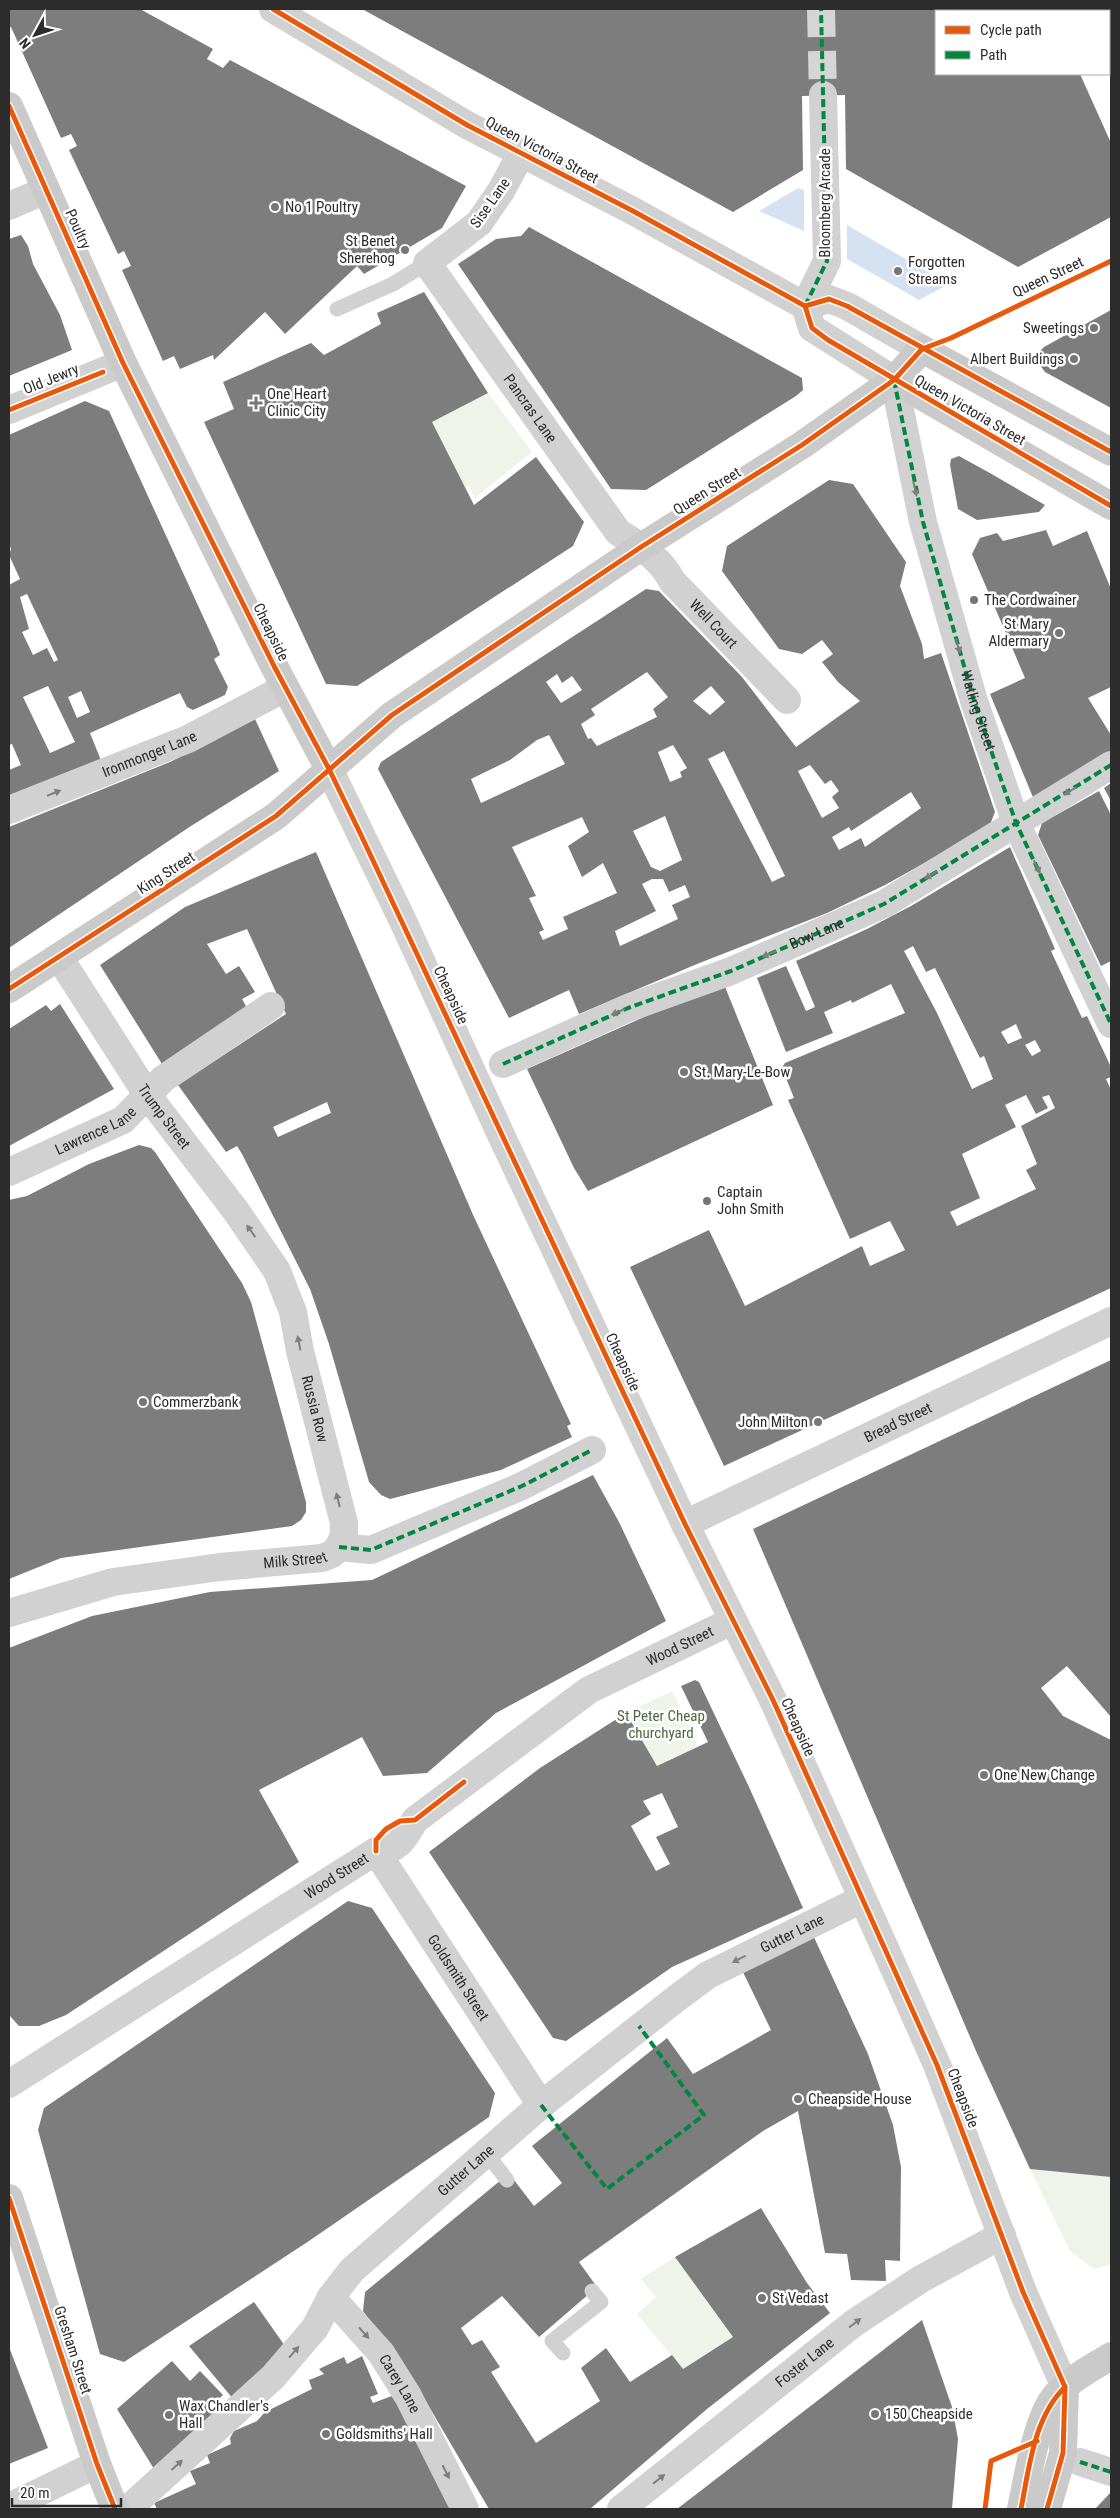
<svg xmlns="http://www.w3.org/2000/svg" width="1120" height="2518" font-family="'Roboto Condensed',sans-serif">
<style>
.green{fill:#eef4ea}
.water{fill:#d6e2f2}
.building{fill:#7d7d7d;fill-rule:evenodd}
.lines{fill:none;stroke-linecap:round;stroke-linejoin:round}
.street-tunnel{stroke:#d5d5d5;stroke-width:28;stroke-dasharray:28 14;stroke-linecap:butt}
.lane{stroke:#d1d1d1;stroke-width:15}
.street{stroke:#d1d1d1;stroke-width:28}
.secondary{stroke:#cacaca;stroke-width:28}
.quiet{stroke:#00873e;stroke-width:4;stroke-dasharray:8 4;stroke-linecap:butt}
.cycleway-casing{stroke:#fff;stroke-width:8}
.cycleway{stroke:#e8590c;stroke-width:5}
.oneway{fill:#7e7e7e}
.poi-dot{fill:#767676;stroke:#fff;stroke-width:2}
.labels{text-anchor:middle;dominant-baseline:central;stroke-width:5;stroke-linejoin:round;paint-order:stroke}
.street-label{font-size:15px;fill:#2c2c2c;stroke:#fff}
.poi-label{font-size:15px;fill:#2c2c2c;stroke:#fff;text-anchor:start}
.park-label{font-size:15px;fill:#486939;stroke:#fff}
</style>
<rect width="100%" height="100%" fill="#fff"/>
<!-- green -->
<g class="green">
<path d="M 488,393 L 532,452 L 475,498 L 469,486 L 465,487 L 432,422 Z"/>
<path d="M 672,1691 L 698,1746 L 657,1766 L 626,1713 Z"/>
<path d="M 1030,2169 L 1111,2177 L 1111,2264 L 1094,2269 L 1070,2251 Z"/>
<path d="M 675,2257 L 733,2337 L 683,2369 L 637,2314 L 656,2297 L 641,2279 Z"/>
</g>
<!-- water -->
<g class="water">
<path d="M 798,188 L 804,190 L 804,231 L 759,211 Z"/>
<path d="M 847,225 L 949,284 L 919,300 L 847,259 Z"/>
</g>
<!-- building -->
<g class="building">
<path d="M 9,9 L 140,9 L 213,49 L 207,59 L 223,68 L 230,60 L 466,186 L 442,228 L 364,274 L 357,266 L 285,334 L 265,312 L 214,360 L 213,355 L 180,369 L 174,356 L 163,361 L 122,270 L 131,266 L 124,251 L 118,254 L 69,150 L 77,146 L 71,134 L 61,138 L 11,27 L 9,28 Z"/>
<path d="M 362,9 L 1057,9 L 1057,11 L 936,11 L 936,74 L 1080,74 L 1111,143 L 1111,217 L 1018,267 L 846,169 L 845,95 L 802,96 L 803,170 L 733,212 Z"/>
<path d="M 529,227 L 802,378 L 803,390 L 796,396 L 646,490 L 611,489 L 458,264 L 496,239 L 521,236 Z"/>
<path d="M 21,235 L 28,246 L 33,264 L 60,315 L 72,350 L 9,376 L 9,239 Z"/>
<path d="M 424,292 L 488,393 L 432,422 L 474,505 L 536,457 L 584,522 L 573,546 L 357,686 L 326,684 L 204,422 L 234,409 L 223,382 L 311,343 L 324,355 L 381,324 L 377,313 Z"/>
<path d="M 1111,310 L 1111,408 L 1045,372 L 1037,361 L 1038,353 L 1044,347 Z"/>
<path d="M 85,401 L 109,411 L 217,647 L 220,655 L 214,659 L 228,687 L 225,695 L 193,710 L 187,707 L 180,693 L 90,733 L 102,763 L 9,801 L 9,770 L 21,765 L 12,744 L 9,745 L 9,585 L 20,579 L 9,555 L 11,549 L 9,544 L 9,435 ZM 27,594 L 58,660 L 54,662 L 47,648 L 33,655 L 22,632 L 29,629 L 20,597 ZM 48,686 L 75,742 L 50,753 L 23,697 ZM 81,691 L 90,712 L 77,718 L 68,697 Z"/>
<path d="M 959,456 L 988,472 L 1045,505 L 1039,512 L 977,520 L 958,509 L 950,465 L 951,459 Z"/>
<path d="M 829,480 L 853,484 L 906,562 L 900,586 L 922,644 L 924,659 L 941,653 L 995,812 L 989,827 L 885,885 L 827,913 L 697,964 L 579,1014 L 569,990 L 509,1018 L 378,769 L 381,762 L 646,589 L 659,591 L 742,677 L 796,747 L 860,701 L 838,682 L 822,662 L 833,654 L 822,640 L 802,654 L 779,649 L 722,571 L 727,546 ZM 647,672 L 668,697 L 653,709 L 657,717 L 597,746 L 591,738 L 588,739 L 581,724 L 595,715 L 591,709 ZM 557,674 L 562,683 L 572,676 L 582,690 L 561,703 L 546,682 ZM 711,686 L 725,702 L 710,715 L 693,701 ZM 549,735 L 565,764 L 481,803 L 471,779 L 510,760 L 537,740 ZM 673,745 L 687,768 L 680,772 L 682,777 L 670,782 L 658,752 ZM 724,751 L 785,876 L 778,879 L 772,882 L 708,759 ZM 810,765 L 825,784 L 831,780 L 839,791 L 832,797 L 839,808 L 822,818 L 798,771 ZM 911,792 L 921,808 L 865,847 L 861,838 L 839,850 L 832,837 L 849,827 L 851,831 ZM 665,816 L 682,860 L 660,871 L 651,867 L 633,831 ZM 582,817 L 589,832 L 568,846 L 582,877 L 603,863 L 617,893 L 563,917 L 568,929 L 543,940 L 539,932 L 544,930 L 529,898 L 536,896 L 512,847 ZM 652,879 L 663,879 L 669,892 L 685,885 L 690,897 L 672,905 L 678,919 L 620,946 L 615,931 L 656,911 L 642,884 Z"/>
<path d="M 1046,530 L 1053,546 L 1087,531 L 1111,589 L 1111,687 L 1088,698 L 1111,735 L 1111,760 L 1035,802 L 990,694 L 1025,678 L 972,554 L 980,538 L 997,533 L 1003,541 Z"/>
<path d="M 255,719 L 279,771 L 191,826 L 9,948 L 9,827 L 170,762 Z"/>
<path d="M 1111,783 L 1111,801 L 1104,788 Z"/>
<path d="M 1099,791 L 1111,815 L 1111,961 L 1101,966 L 1038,835 L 1042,823 Z"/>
<path d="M 1010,847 L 1055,949 L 1051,951 L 1082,1018 L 1087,1016 L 1111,1067 L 1111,1077 L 1106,1079 L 1111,1090 L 1111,1288 L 724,1466 L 630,1267 L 709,1230 L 745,1306 L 862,1246 L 870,1266 L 905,1250 L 890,1221 L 850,1239 L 788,1100 L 794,1098 L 782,1068 L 785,1063 L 905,1013 L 891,984 L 852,1003 L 851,1000 L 824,1012 L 833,1033 L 786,1052 L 757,978 L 786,966 L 806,1011 L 815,1007 L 796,961 L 867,929 L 911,906 ZM 913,946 L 926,972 L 935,968 L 980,1058 L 984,1056 L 993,1079 L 972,1089 L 937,1013 L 904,951 ZM 1016,1024 L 1022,1038 L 1008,1044 L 1001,1032 ZM 1035,1040 L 1041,1051 L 1032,1056 L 1025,1045 ZM 1026,1095 L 1036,1114 L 1048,1108 L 1042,1097 L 1049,1095 L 1055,1108 L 1021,1126 L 1037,1164 L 1026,1170 L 1036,1189 L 957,1226 L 950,1212 L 980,1198 L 962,1154 L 1016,1127 L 1005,1105 Z"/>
<path d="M 316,852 L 474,1217 L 571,1424 L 567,1426 L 572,1437 L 501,1470 L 390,1499 L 381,1495 L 369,1482 L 329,1344 L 310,1289 L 242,1154 L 237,1146 L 226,1152 L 178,1085 L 286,1014 L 247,929 L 207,944 L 226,974 L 239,966 L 255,992 L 242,999 L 247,1008 L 162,1064 L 100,965 L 185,907 ZM 327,1102 L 331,1113 L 278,1137 L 273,1127 Z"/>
<path d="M 723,982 L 773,1105 L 588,1191 L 574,1168 L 527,1069 Z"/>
<path d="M 60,1004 L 114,1089 L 9,1146 L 9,1029 L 46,1005 L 51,1011 Z"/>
<path d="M 139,1145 L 151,1148 L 155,1152 L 242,1283 L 251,1302 L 306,1502 L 306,1512 L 301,1520 L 292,1526 L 61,1558 L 9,1579 L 9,1200 L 27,1196 L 89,1164 Z"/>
<path d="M 1111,1360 L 1111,1717 L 1067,1666 L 1041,1688 L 1063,1716 L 1111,1740 L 1111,2177 L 1030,2169 L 976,2051 L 753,1529 Z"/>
<path d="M 593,1475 L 619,1522 L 666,1621 L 496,1713 L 427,1773 L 383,1776 L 362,1737 L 259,1790 L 299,1862 L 66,2015 L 39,2026 L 19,2026 L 9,2015 L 9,1648 L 92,1616 L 210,1592 L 372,1580 Z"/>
<path d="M 695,1680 L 699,1682 L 749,1787 L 803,1908 L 672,1967 L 566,2041 L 553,2038 L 429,1852 L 540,1768 L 626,1713 L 657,1766 L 708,1742 L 681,1686 ZM 662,1793 L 678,1827 L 656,1837 L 670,1864 L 656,1871 L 631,1826 L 651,1814 L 643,1801 Z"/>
<path d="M 348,1901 L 372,1908 L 495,2093 L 489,2117 L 309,2241 L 124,2362 L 100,2354 L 38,2130 L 44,2108 Z"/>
<path d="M 812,1933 L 868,2054 L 893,2125 L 901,2167 L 900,2261 L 885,2260 L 886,2281 L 851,2280 L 847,2254 L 825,2253 L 798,2111 L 763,2131 L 579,2262 L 597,2287 L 539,2337 L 502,2296 L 461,2328 L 472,2345 L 482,2340 L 500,2367 L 491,2372 L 536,2443 L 600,2401 L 581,2368 L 606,2348 L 630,2382 L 672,2355 L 683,2369 L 733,2337 L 675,2257 L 761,2208 L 807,2283 L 830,2313 L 707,2409 L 590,2509 L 489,2509 L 414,2381 L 363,2311 L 365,2292 L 501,2180 L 514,2180 L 534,2206 L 562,2183 L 532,2146 L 667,2038 L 693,2074 L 771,2030 L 741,1968 Z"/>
<path d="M 254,2302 L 285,2346 L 234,2400 L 189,2346 Z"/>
<path d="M 922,2320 L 952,2407 L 958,2439 L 952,2509 L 677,2509 Z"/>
<path d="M 9,2347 L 48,2448 L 9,2464 Z"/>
<path d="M 362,2356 L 378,2394 L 370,2397 L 373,2403 L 400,2393 L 454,2509 L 157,2509 L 154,2503 L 196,2484 L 190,2471 L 210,2463 L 207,2455 L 231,2444 L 230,2438 L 234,2431 L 257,2421 L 265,2412 L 312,2389 L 309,2380 L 324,2374 L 319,2369 L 344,2357 L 347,2364 Z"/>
<path d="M 172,2361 L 190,2381 L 200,2371 L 223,2395 L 213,2404 L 219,2409 L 154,2469 L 117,2409 Z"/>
<path d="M 1111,2492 L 1111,2509 L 1095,2509 Z"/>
</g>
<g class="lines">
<!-- street-tunnel -->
<path class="street-tunnel" d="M 821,9 L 823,95"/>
<!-- lane -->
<g class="lane">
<path d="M 337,309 L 393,284 L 427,263"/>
<path d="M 487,2154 L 507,2180"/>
<path d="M 563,2353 L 552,2341 L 601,2302 L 592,2291"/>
</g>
<!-- street -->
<g class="street">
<path id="s1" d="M 273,9 L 467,125 L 633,211 L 805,306 L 812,328 L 894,380 L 923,522 L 974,701 L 1016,823 L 1111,1024"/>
<path id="s2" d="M 521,154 L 501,191 L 479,223 L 427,263 L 618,532 C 638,545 661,558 672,581 L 787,700"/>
<path d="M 9,206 L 46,190"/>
<path d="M 805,306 L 827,261 L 823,95"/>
<path d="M 805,306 L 829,299 L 847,306 L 922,349"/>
<path d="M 9,410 L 123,363"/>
<path d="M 329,769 L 402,919 L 501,1135 L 685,1524 L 773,1700 L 893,1966 L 937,2065 L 1023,2292 L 1065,2387"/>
<path id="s3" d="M 9,810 L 188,739 L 285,688"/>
<path id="s4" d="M 59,957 L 148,1096 L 236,1211 L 277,1271 L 293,1312 L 300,1351 L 344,1523 L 344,1535 L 339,1547"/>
<path d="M 503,1064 L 628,1008 L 731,971 L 884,904 L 1111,765"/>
<path id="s5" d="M 9,1172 L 123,1120 L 163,1079 L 271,1006"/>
<path id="s6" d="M 685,1524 L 1111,1321"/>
<path id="s7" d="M 9,1613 L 113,1582 L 220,1567 L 322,1558 L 332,1554 L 339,1547 L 371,1550 L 522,1486 L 592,1450"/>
<path id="s8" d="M 376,1851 L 541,2105"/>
<path id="s9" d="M 9,2084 L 376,1851 C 399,1851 404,1838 415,1820 L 589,1690 L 732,1621"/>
<path id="s10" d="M 331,2297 L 381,2353 L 408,2396 L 465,2509"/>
<path d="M 1080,2462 L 1111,2472"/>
<path d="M 9,2507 L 97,2464"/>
<path id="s11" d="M 128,2509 L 273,2377 L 315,2328 L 331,2297 L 352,2270 L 541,2105 L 677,1998 L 708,1975 L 862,1899"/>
<path id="s12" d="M 621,2509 L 854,2323 L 921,2279 L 1002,2235"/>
</g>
<!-- secondary -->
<g class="secondary">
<path d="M 9,106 L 123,363 L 274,666 L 329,769"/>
<path d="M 894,380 L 1111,506"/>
<path d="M 9,989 L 276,816 L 392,715 L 641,547 L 802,445 L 894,380 L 922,349 L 1111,452"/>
<path d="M 9,2198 L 97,2464 L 115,2509"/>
<path d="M 1021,2509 C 1027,2481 1036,2422 1053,2399 C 1066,2381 1092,2368 1111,2356"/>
<path d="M 1047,2509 L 1063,2453 L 1065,2387"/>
</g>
<!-- quiet -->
<g class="quiet">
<path d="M 805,306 L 827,261 L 821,9"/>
<path d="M 894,380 L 923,522 L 974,701 L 1016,823 L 1111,1024"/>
<path id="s13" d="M 503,1064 L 628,1008 L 731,971 L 884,904 L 1111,765"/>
<path d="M 339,1547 L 371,1550 L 522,1486 L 592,1450"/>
<path d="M 541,2105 L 607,2189 L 704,2115 L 639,2026"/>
<path d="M 1080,2462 L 1111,2472"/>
</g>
<!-- cycleway casing -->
<g class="cycleway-casing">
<g id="cycleway">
<path d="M 273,9 L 467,125 L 633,211 L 805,306 L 812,328 L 828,340 L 1111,506"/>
<path d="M 9,106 L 123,363 L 274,666 L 329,769 L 361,835 L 685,1524 L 773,1700 L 937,2065 L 1023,2292 L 1065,2387 L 1063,2453 L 1047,2509"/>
<path d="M 805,306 L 829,299 L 847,306 L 1111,452"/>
<path d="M 9,410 L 103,372"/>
<path d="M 9,989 L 276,816 L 392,715 L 641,547 L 802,445 L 894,380 L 922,349 L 951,338 L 1111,261"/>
<path d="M 376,1851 L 376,1840 L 386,1829 L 400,1821 L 415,1820 L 464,1782"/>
<path d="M 9,2198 L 97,2464 L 115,2509"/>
<path d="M 985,2509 L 991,2461 L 1037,2441"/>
<path d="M 1021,2509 C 1029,2468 1034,2417 1065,2387"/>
</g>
</g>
<!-- cycleway -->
<use href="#cycleway" class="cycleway"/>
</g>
<!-- one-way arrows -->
<defs><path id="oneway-solid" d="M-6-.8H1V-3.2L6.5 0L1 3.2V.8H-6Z" transform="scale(1.25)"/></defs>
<g class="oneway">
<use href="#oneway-solid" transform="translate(915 489) rotate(77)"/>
<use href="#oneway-solid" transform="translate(958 646) rotate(74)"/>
<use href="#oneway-solid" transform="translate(1070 791) rotate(149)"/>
<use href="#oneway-solid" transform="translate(54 793) rotate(-22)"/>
<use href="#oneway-solid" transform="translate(1037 867) rotate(65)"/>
<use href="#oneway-solid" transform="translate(931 875) rotate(149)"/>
<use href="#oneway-solid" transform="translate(769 954) rotate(157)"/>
<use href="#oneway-solid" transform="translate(618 1012) rotate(156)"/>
<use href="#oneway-solid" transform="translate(251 1231) rotate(-126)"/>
<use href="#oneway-solid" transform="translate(299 1343) rotate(-101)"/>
<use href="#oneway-solid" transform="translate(338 1500) rotate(-104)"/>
<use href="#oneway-solid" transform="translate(739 1959) rotate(153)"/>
<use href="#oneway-solid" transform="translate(855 2323) rotate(-37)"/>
<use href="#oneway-solid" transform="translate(364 2333) rotate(48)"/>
<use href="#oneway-solid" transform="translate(294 2352) rotate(-49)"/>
<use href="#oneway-solid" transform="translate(177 2465) rotate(-42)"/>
<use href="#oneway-solid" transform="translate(446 2472) rotate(63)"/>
<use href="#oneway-solid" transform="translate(659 2479) rotate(-38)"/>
</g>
<!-- markers -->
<g class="poi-dot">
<circle cx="275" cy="207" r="5"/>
<circle cx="405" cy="250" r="5"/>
<circle cx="898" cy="271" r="5"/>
<circle cx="1094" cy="328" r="5"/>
<circle cx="1074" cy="359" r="5"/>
<path d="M253.5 395.5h5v5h5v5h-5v5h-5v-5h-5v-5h5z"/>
<circle cx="974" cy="600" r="5"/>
<circle cx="1059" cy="633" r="5"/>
<circle cx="684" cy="1072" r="5"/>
<circle cx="707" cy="1201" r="5"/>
<circle cx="143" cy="1402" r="5"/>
<circle cx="818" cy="1422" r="5"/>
<circle cx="984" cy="1775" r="5"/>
<circle cx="798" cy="2099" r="5"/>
<circle cx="762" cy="2298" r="5"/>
<circle cx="875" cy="2414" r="5"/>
<circle cx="169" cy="2415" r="5"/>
<circle cx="326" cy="2434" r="5"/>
</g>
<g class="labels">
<!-- street labels -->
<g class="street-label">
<text transform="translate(542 150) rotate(28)">Queen Victoria Street</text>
<text transform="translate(490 203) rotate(-55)">Sise Lane</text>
<text transform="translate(825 203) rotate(-90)">Bloomberg Arcade</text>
<text transform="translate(78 229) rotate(66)">Poultry</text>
<text transform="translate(1048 277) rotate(-25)">Queen Street</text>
<text transform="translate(51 379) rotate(-22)">Old Jewry</text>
<text stroke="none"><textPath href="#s2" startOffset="325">Pancras Lane</textPath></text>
<text transform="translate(970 410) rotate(30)">Queen Victoria Street</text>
<text transform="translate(707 491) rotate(-32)">Queen Street</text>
<text stroke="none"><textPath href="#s2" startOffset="610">Well Court</textPath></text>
<text transform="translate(271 632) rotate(64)">Cheapside</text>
<text stroke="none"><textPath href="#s1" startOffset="1071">Watling Street</textPath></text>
<text stroke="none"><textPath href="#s3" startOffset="151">Ironmonger Lane</textPath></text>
<text transform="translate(166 873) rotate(-33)">King Street</text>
<text stroke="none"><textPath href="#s13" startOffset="340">Bow Lane</textPath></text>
<text transform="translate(451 995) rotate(65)">Cheapside</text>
<text stroke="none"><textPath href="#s4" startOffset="191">Trump Street</textPath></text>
<text stroke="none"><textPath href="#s5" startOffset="96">Lawrence Lane</textPath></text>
<text transform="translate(623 1362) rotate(65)">Cheapside</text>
<text stroke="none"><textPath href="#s4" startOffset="526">Russia Row</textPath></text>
<text stroke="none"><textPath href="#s6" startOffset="236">Bread Street</textPath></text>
<text stroke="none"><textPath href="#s7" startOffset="292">Milk Street</textPath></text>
<text stroke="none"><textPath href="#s9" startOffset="806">Wood Street</textPath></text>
<text transform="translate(798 1727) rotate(66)">Cheapside</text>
<text stroke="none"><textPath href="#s9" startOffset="388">Wood Street</textPath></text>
<text stroke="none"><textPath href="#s11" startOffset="886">Gutter Lane</textPath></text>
<text stroke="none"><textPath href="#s8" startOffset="151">Goldsmith Street</textPath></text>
<text transform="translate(963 2098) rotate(69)">Cheapside</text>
<text stroke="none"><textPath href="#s11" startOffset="481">Gutter Lane</textPath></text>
<text transform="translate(73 2350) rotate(72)">Gresham Street</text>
<text stroke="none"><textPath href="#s12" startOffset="235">Foster Lane</textPath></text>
<text stroke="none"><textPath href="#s10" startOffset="111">Carey Lane</textPath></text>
</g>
<!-- poi labels -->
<g class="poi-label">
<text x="285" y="207">No 1 Poultry</text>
<text x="395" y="241" text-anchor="end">St Benet<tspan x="395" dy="17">Sherehog</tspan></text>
<text x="908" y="262">Forgotten<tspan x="908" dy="17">Streams</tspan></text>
<text x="1084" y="328" text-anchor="end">Sweetings</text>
<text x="1064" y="359" text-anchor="end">Albert Buildings</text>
<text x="267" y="394">One Heart<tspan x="267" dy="17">Clinic City</tspan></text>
<text x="984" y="600">The Cordwainer</text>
<text x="1049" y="624" text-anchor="end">St Mary<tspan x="1049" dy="17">Aldermary</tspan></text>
<text x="694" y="1072">St. Mary-Le-Bow</text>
<text x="717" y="1192">Captain<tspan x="717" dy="17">John Smith</tspan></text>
<text x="153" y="1402">Commerzbank</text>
<text x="808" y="1422" text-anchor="end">John Milton</text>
<text x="994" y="1775">One New Change</text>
<text x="808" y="2099">Cheapside House</text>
<text x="772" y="2298">St Vedast</text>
<text x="179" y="2406">Wax Chandler's<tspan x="179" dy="17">Hall</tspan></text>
<text x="885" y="2414">150 Cheapside</text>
<text x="336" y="2434">Goldsmiths' Hall</text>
</g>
<!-- park labels -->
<g class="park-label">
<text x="661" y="1716">St Peter Cheap<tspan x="661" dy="17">churchyard</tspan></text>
</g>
</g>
<!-- border -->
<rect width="1120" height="2518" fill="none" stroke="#2c2c2c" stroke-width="20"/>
<!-- legend -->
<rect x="935" y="10" width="175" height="65" fill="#ffffff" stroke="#ababab"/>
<rect x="945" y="26" width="25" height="8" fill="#e8590c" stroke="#ababab"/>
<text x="980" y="35" font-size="15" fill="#2c2c2c">Cycle path</text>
<rect x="945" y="51" width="25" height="8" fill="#00873e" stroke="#ababab"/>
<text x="980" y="60" font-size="15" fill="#2c2c2c">Path</text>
<!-- north arrow -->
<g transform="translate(35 35) rotate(230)" stroke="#ffffff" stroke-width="4" paint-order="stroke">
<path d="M0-4L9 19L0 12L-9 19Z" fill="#2c2c2c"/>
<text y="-8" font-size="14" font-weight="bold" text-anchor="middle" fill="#2c2c2c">N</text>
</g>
<!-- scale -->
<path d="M12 2498v8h109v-8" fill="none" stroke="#2c2c2c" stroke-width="2.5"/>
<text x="20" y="2498" font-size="15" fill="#2c2c2c" stroke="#ffffff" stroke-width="4" paint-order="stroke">20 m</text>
</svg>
